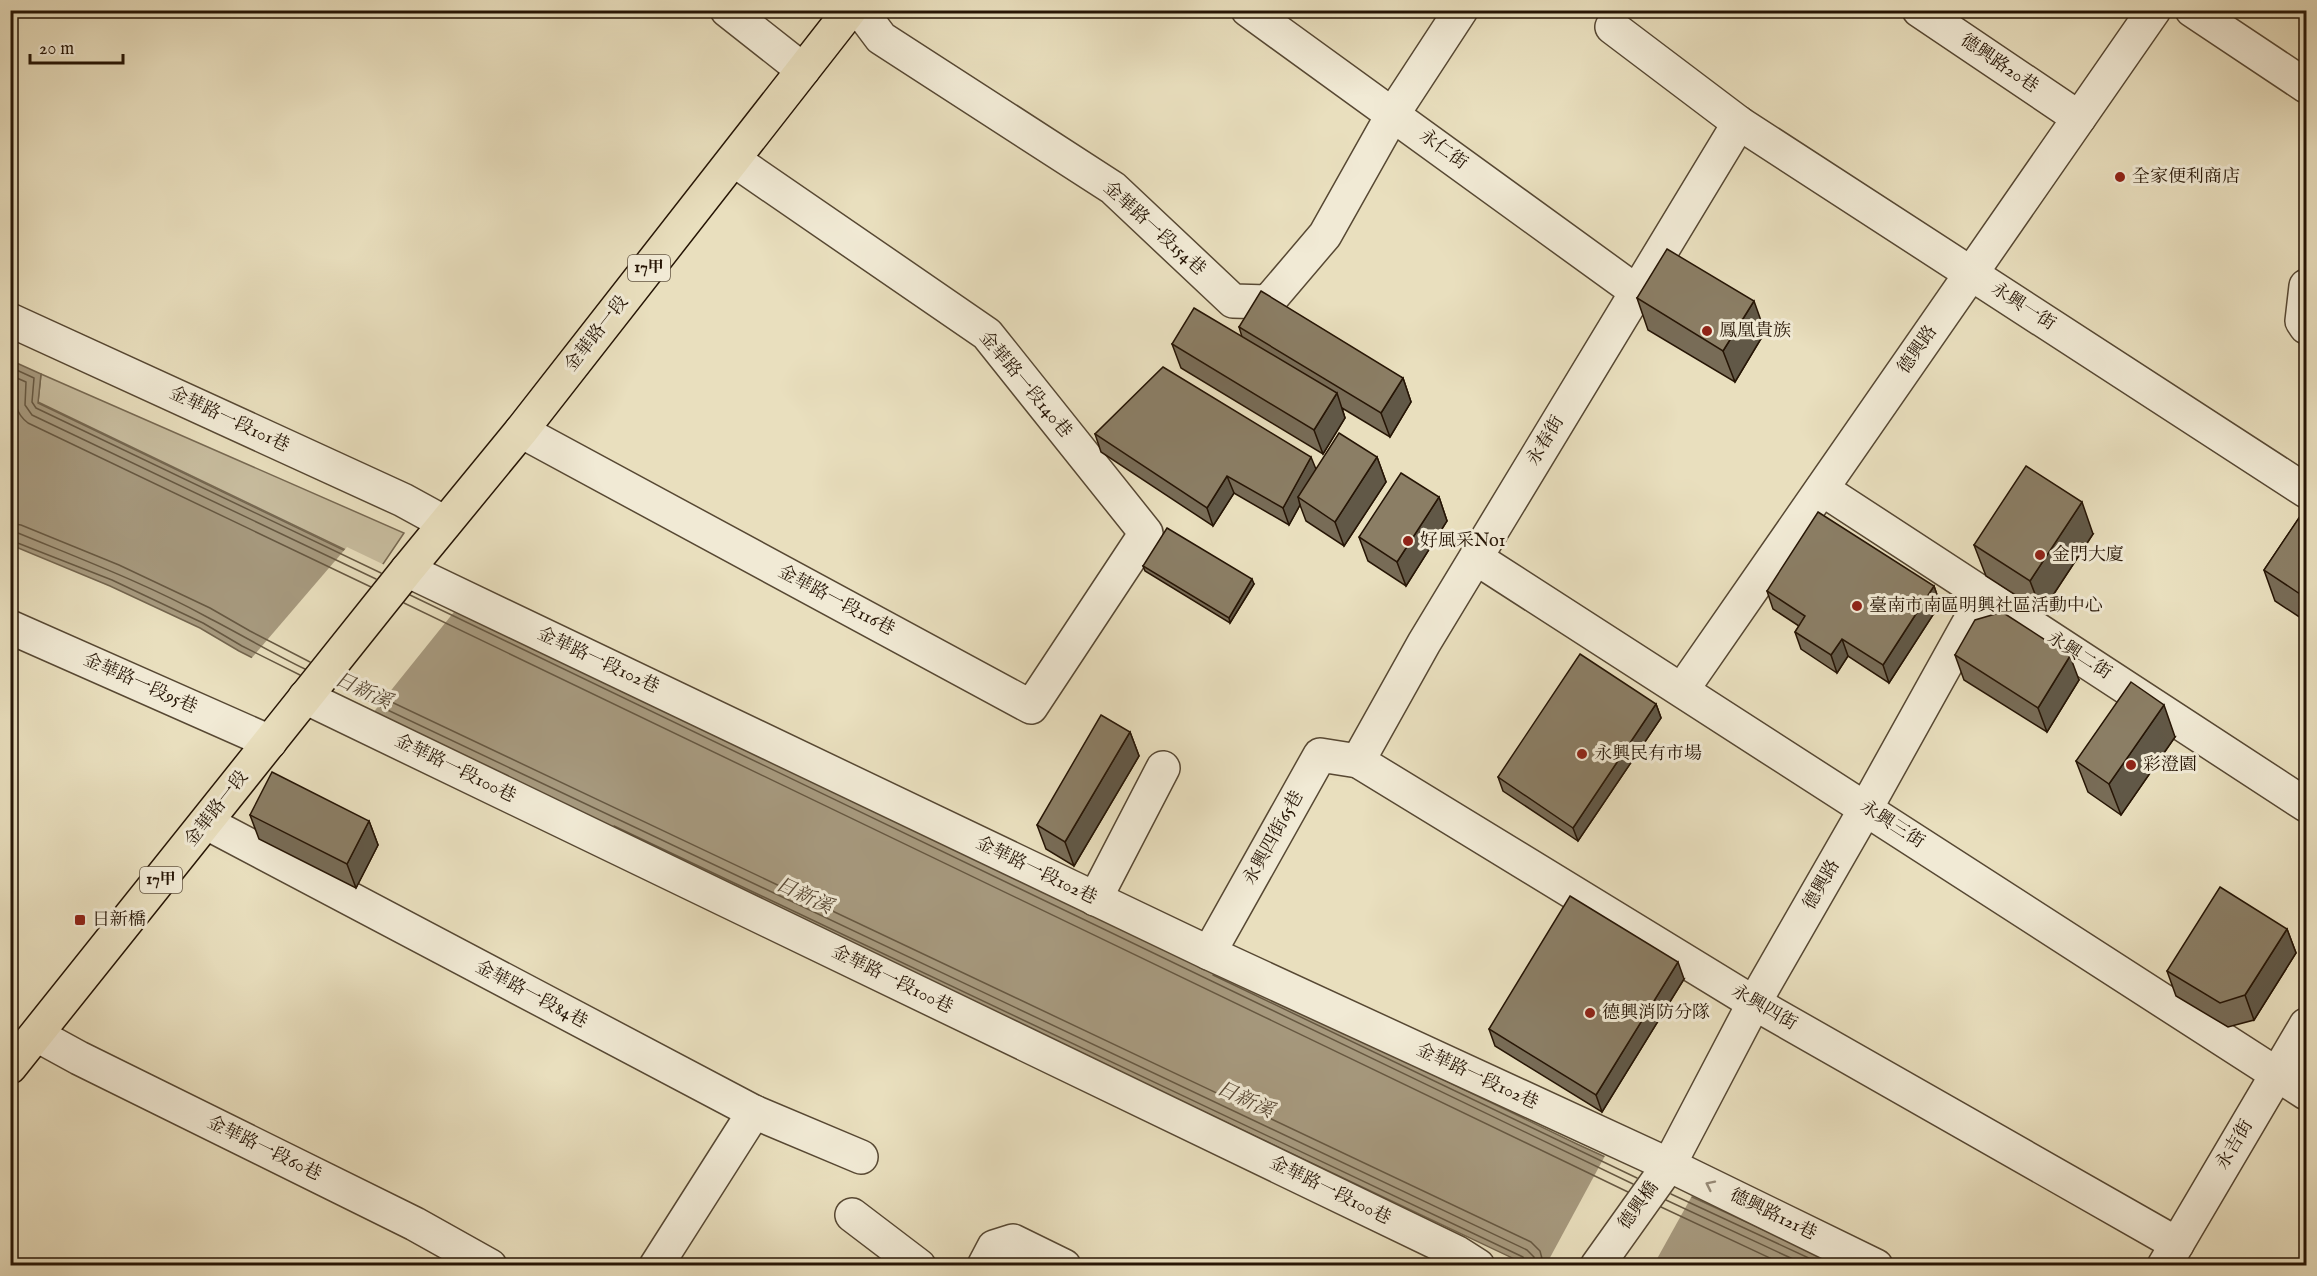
<svg xmlns="http://www.w3.org/2000/svg" width="2317" height="1276" font-family="'IM FELL English','Noto Serif TC',serif">
<style>
.green{fill:#c8bd9f;stroke:#776952;stroke-width:1.5}
.water{fill:#a79a7f;stroke:#73654e;stroke-width:1.5}
.pier{fill:#e9dfbe}
.lines{fill:none;stroke-linecap:round;stroke-linejoin:round}
.shore{stroke:#665842;stroke-width:1.5}
.minor-casing{stroke:#574833;stroke-width:36}
.major-casing{stroke:#261505;stroke-width:36}
.minor{stroke:#f1ead5;stroke-width:33}
.major{stroke:#e9dfbe;stroke-width:33}
.wall{fill:#786c57;stroke:#261505;stroke-width:1.5}
.shaded-wall{fill:#615847;stroke:#261505;stroke-width:1.5}
.building{fill:#8b7e65;stroke:#261505;stroke-width:1.5}
.oneway{stroke:#968a77}
.poi-dot{fill:#8f2418;stroke:#f1ead5;stroke-width:2}
.labels{text-anchor:middle;dominant-baseline:central;stroke-width:6;stroke-linejoin:round;paint-order:stroke}
.shield{fill:#f1ead5;stroke:#635543;stroke-width:1.5}
.shield-label{font-size:16px;font-weight:bold;fill:#261505}
.street-label{font-size:18px;fill:#261505;stroke:#f1ead5}
.poi-label{font-size:18px;fill:#261505;stroke:#f1ead5;text-anchor:start}
.water-label{font-size:20px;font-style:italic;fill:#5a4a36;stroke:#f1ead5}
</style>
<rect width="100%" height="100%" fill="#e9dfbe"/>
<filter id="stains"><feTurbulence type="fractalNoise" baseFrequency=".00333" numOctaves="4"/><feColorMatrix values="0 0 0 0 .2 0 0 0 0 .09 0 0 0 0 .02 0 0 0 .5 -.17"/></filter>
<radialGradient id="worn" r=".72"><stop offset=".6" stop-color="#630" stop-opacity="0"/><stop offset="1" stop-color="#630" stop-opacity=".3"/></radialGradient>
<!-- green -->
<path class="green" d="M 41,374 L 404,533 L 381,567 L 38,402 Z"/>
<!-- water -->
<path class="water" d="M 10,360 L 41,374 L 38,403 L 1577,1144 L 1840,1265 L 1527,1265 L 345,705 L 239,651 L 200,628 L 110,586 L 11,545 Z"/>
<!-- pier -->
<g class="pier">
<path d="M 347,547 L 462,602 L 368,719 L 250,660 Z"/>
<path d="M 1606,1154 L 1693,1194 L 1653,1266 L 1546,1265 Z"/>
</g>
<g class="lines">
<!-- shore -->
<g class="shore">
<path d="M 10,367 L 34,378 L 32,402 L 36,408 L 381,573"/>
<path d="M 10,375 L 26,382 L 25,405 L 32,415 L 376,579"/>
<path d="M 10,385 L 16,388 C 15,403 15,413 28,423 L 371,587"/>
<path d="M 10,523 L 21,525 L 119,565 L 210,608 L 250,631 L 310,662"/>
<path d="M 10,532 L 18,533 C 81,559 147,584 207,617 C 240,634 272,653 305,669"/>
<path d="M 10,540 L 112,580 L 203,623 L 242,646 L 300,675"/>
<path d="M 410,595 L 1633,1184"/>
<path d="M 404,603 L 1628,1192"/>
<path d="M 343,679 L 1531,1242 L 1540,1251 L 1544,1266"/>
<path d="M 337,686 L 1527,1250 L 1534,1257 L 1535,1266"/>
<path d="M 614,826 L 1523,1257 L 1528,1266"/>
<path d="M 1213,975 L 1637,1178"/>
<path d="M 1671,1194 L 1826,1266"/>
<path d="M 1666,1200 L 1808,1266"/>
<path d="M 1661,1207 L 1787,1266"/>
</g>
<!-- minor casing -->
<g class="minor-casing">
<g id="minor">
<path d="M 727,10 L 803,70"/>
<path d="M 860,10 L 881,38 L 1113,188 L 1233,301 L 1268,302 L 1325,235 L 1393,114 L 1461,10"/>
<path d="M 1248,10 L 1637,292"/>
<path d="M 1919,10 L 2079,118"/>
<path d="M 2192,10 L 2306,86"/>
<path d="M 1612,27 L 1739,123 L 2306,491"/>
<path d="M 2306,286 L 2302,321 L 2306,327"/>
<path d="M 10,320 L 403,500 L 445,523"/>
<path d="M 521,431 L 1031,707 L 1146,533 L 987,334 L 734,160"/>
<path d="M 1822,489 L 2306,805"/>
<path d="M 1476,558 L 2306,1093"/>
<path d="M 407,570 L 1209,953 L 1669,1165 L 1876,1266"/>
<path d="M 10,627 L 270,742"/>
<path d="M 1682,690 L 2154,10"/>
<path d="M 305,697 L 1456,1252 L 1478,1266"/>
<path d="M 1358,761 L 1424,643 L 1739,123"/>
<path d="M 207,823 L 754,1112 L 861,1157"/>
<path d="M 1095,899 L 1163,768"/>
<path d="M 1209,953 L 1320,755 L 1358,761 L 1754,1003 L 2177,1244"/>
<path d="M 37,1035 L 79,1058 L 415,1224 L 490,1266"/>
<path d="M 852,1215 L 919,1266"/>
<path d="M 656,1266 L 754,1112"/>
<path d="M 984,1266 L 994,1247 L 1013,1241 L 1064,1266"/>
<path d="M 1597,1266 L 1669,1165 L 1754,1003 L 1866,808 L 1985,594"/>
<path d="M 2164,1266 L 2306,1025"/>
</g>
</g>
<!-- major casing -->
<g class="major-casing">
<path id="major" d="M 10,1067 L 407,570 L 521,431 L 850,10"/>
</g>
<!-- minor -->
<use href="#minor" class="minor"/>
<!-- major -->
<use href="#major" class="major"/>
</g>
<!-- wall -->
<g class="wall">
<path d="M 1637,298 L 1765,332 L 1735,382 L 1648,330 Z"/>
<path d="M 1239,327 L 1403,378 L 1411,402 L 1390,437 L 1342,408 L 1345,418 L 1323,454 L 1181,368 L 1172,344 L 1242,337 Z"/>
<path d="M 1095,434 L 1316,469 L 1377,457 L 1386,482 L 1344,546 L 1306,521 L 1300,505 L 1289,525 L 1234,493 L 1213,526 L 1101,452 Z"/>
<path d="M 1439,497 L 1447,521 L 1406,586 L 1368,561 L 1359,537 Z"/>
<path d="M 2307,506 L 2307,622 L 2275,601 L 2264,570 Z"/>
<path d="M 2093,534 L 2042,612 L 1986,576 L 1974,545 Z"/>
<path d="M 1143,566 L 1254,584 L 1230,623 L 1145,571 Z"/>
<path d="M 1934,586 L 1940,604 L 1889,683 L 1848,656 L 1837,673 L 1801,649 L 1795,632 L 1799,626 L 1773,609 L 1767,591 Z"/>
<path d="M 1955,655 L 2079,680 L 2047,732 L 1964,680 Z"/>
<path d="M 1656,704 L 1661,718 L 1578,841 L 1503,791 L 1498,777 Z"/>
<path d="M 1130,732 L 1139,756 L 1074,866 L 1046,849 L 1037,825 Z"/>
<path d="M 2175,737 L 2121,815 L 2088,792 L 2076,761 Z"/>
<path d="M 250,815 L 369,821 L 378,845 L 356,888 L 259,839 Z"/>
<path d="M 2287,929 L 2296,953 L 2254,1020 L 2228,1027 L 2176,996 L 2167,971 Z"/>
<path d="M 1684,979 L 1602,1112 L 1495,1046 L 1489,1029 Z"/>
</g>
<!-- shaded-wall -->
<g class="shaded-wall">
<path d="M 1754,301 L 1765,332 L 1735,382 L 1723,351 Z"/>
<path d="M 1403,378 L 1411,402 L 1390,437 L 1381,413 Z"/>
<path d="M 1337,393 L 1345,418 L 1323,454 L 1314,430 Z"/>
<path d="M 1311,457 L 1318,474 L 1298,497 L 1300,505 L 1289,525 L 1283,508 Z"/>
<path d="M 1377,457 L 1386,482 L 1344,546 L 1335,522 Z"/>
<path d="M 1227,476 L 1234,493 L 1213,526 L 1207,508 Z"/>
<path d="M 1439,497 L 1447,521 L 1406,586 L 1397,562 Z"/>
<path d="M 2082,502 L 2093,534 L 2042,612 L 2030,581 Z"/>
<path d="M 1252,579 L 1254,584 L 1230,623 L 1229,618 Z"/>
<path d="M 2307,584 L 2307,611 L 2300,594 Z"/>
<path d="M 1934,586 L 1940,604 L 1889,683 L 1883,665 Z"/>
<path d="M 1842,639 L 1848,656 L 1837,673 L 1831,655 Z"/>
<path d="M 2070,656 L 2079,680 L 2047,732 L 2038,708 Z"/>
<path d="M 1656,704 L 1661,718 L 1578,841 L 1573,828 Z"/>
<path d="M 2164,705 L 2175,737 L 2121,815 L 2109,784 Z"/>
<path d="M 1130,732 L 1139,756 L 1074,866 L 1065,842 Z"/>
<path d="M 369,821 L 378,845 L 356,888 L 347,864 Z"/>
<path d="M 2287,929 L 2296,953 L 2254,1020 L 2245,995 Z"/>
<path d="M 1678,962 L 1684,979 L 1602,1112 L 1596,1095 Z"/>
</g>
<!-- building -->
<g class="building">
<path d="M 1667,249 L 1754,301 L 1723,351 L 1637,298 Z"/>
<path d="M 1261,291 L 1403,378 L 1381,413 L 1239,327 Z"/>
<path d="M 1194,308 L 1337,393 L 1314,430 L 1172,344 Z"/>
<path d="M 1163,367 L 1311,457 L 1283,508 L 1227,476 L 1207,508 L 1095,434 Z"/>
<path d="M 1339,433 L 1377,457 L 1335,522 L 1298,497 Z"/>
<path d="M 2026,466 L 2082,502 L 2030,581 L 1974,545 Z"/>
<path d="M 1401,473 L 1439,497 L 1397,562 L 1359,537 Z"/>
<path d="M 2307,506 L 2307,584 L 2300,594 L 2264,570 Z"/>
<path d="M 1818,512 L 1934,586 L 1883,665 L 1842,639 L 1831,655 L 1795,632 L 1805,616 L 1767,591 Z"/>
<path d="M 1167,528 L 1252,579 L 1229,618 L 1143,566 Z"/>
<path d="M 2002,612 L 2070,656 L 2038,708 L 1955,655 L 1975,620 Z"/>
<path d="M 1580,654 L 1656,704 L 1573,828 L 1498,777 Z"/>
<path d="M 2131,682 L 2164,705 L 2109,784 L 2076,761 Z"/>
<path d="M 1101,715 L 1130,732 L 1065,842 L 1037,825 Z"/>
<path d="M 272,772 L 369,821 L 347,864 L 250,815 Z"/>
<path d="M 2220,887 L 2287,929 L 2245,995 L 2220,1003 L 2167,971 Z"/>
<path d="M 1570,896 L 1678,962 L 1596,1095 L 1489,1029 Z"/>
</g>
<!-- one-way arrows -->
<defs><path id="oneway-chevron" d="M-2-3.5L2.5 0L-2 3.5" fill="none" stroke-width="1.6" stroke-linecap="round" stroke-linejoin="round" transform="scale(1.5)"/></defs>
<use class="oneway" href="#oneway-chevron" transform="translate(1710 1185) rotate(-154)"/>
<!-- markers -->
<g class="poi-dot">
<circle cx="2120" cy="177" r="6"/>
<circle cx="1707" cy="331" r="6"/>
<circle cx="1408" cy="541" r="6"/>
<circle cx="2040" cy="555" r="6"/>
<circle cx="1857" cy="606" r="6"/>
<circle cx="1582" cy="754" r="6"/>
<circle cx="2131" cy="765" r="6"/>
<rect x="74" y="914" width="12" height="12" rx="3"/>
<circle cx="1590" cy="1013" r="6"/>
</g>
<g class="labels">
<!-- shield labels -->
<g class="shield">
<rect x="628" y="255" width="42" height="26" rx="4.5"/>
<rect x="140" y="867" width="42" height="26" rx="4.5"/>
</g>
<g class="shield-label">
<text x="649" y="268">17甲</text>
<text x="161" y="880">17甲</text>
</g>
<!-- street labels -->
<g class="street-label">
<text transform="translate(1999 64) rotate(34)">德興路20巷</text>
<text transform="translate(1443 150) rotate(36)">永仁街</text>
<text transform="translate(1154 229) rotate(42)">金華路一段154巷</text>
<text transform="translate(2023 307) rotate(33)">永興一街</text>
<text transform="translate(597 334) rotate(-52)">金華路一段</text>
<text transform="translate(1918 350) rotate(-55)">德興路</text>
<text transform="translate(1025 385) rotate(50)">金華路一段140巷</text>
<text transform="translate(229 420) rotate(25)">金華路一段101巷</text>
<text transform="translate(1546 441) rotate(-59)">永春街</text>
<text transform="translate(836 601) rotate(28)">金華路一段116巷</text>
<text transform="translate(2079 656) rotate(33)">永興二街</text>
<text transform="translate(598 661) rotate(25)">金華路一段102巷</text>
<text transform="translate(140 684) rotate(24)">金華路一段95巷</text>
<text transform="translate(455 769) rotate(26)">金華路一段100巷</text>
<text transform="translate(217 809) rotate(-52)">金華路一段</text>
<text transform="translate(1892 825) rotate(33)">永興三街</text>
<text transform="translate(1274 838) rotate(-61)">永興四街65巷</text>
<text transform="translate(1036 871) rotate(26)">金華路一段102巷</text>
<text transform="translate(1822 885) rotate(-60)">德興路</text>
<text transform="translate(892 980) rotate(26)">金華路一段100巷</text>
<text transform="translate(531 995) rotate(28)">金華路一段84巷</text>
<text transform="translate(1764 1008) rotate(30)">永興四街</text>
<text transform="translate(1477 1077) rotate(25)">金華路一段102巷</text>
<text transform="translate(2235 1145) rotate(-59)">永吉街</text>
<text transform="translate(264 1149) rotate(26)">金華路一段60巷</text>
<text transform="translate(1330 1191) rotate(26)">金華路一段100巷</text>
<text transform="translate(1639 1206) rotate(-54)">德興橋</text>
<text transform="translate(1773 1215) rotate(26)">德興路121巷</text>
</g>
<!-- poi labels -->
<g class="poi-label">
<text x="2132" y="177">全家便利商店</text>
<text x="1719" y="331">鳳凰貴族</text>
<text x="1420" y="541">好風采No1</text>
<text x="2052" y="555">金門大廈</text>
<text x="1869" y="606">臺南市南區明興社區活動中心</text>
<text x="1594" y="754">永興民有市場</text>
<text x="2143" y="765">彩澄園</text>
<text x="92" y="920">日新橋</text>
<text x="1602" y="1013">德興消防分隊</text>
</g>
<!-- water labels -->
<g class="water-label">
<text transform="translate(363 691) rotate(25)">日新溪</text>
<text transform="translate(804 896) rotate(25)">日新溪</text>
<text transform="translate(1245 1100) rotate(25)">日新溪</text>
</g>
</g>
<!-- margin -->
<rect width="2317" height="1276" fill="none" stroke="#e9dfbe" stroke-width="36"/>
<rect x="12" y="12" width="2293" height="1252" fill="none" stroke="#261505" stroke-width="3"/>
<rect x="18" y="18" width="2281" height="1240" fill="none" stroke="#261505" stroke-width="1.5"/>
<!-- scale -->
<path d="M30 54v9h93v-9" fill="none" stroke="#261505" stroke-width="3"/>
<text x="39" y="54" font-size="18" fill="#261505" stroke="#f1ead5" stroke-width="4.5" paint-order="stroke">20 m</text>
<rect width="100%" height="100%" filter="url(#stains)"/>
<rect width="100%" height="100%" fill="url(#worn)"/>
</svg>
